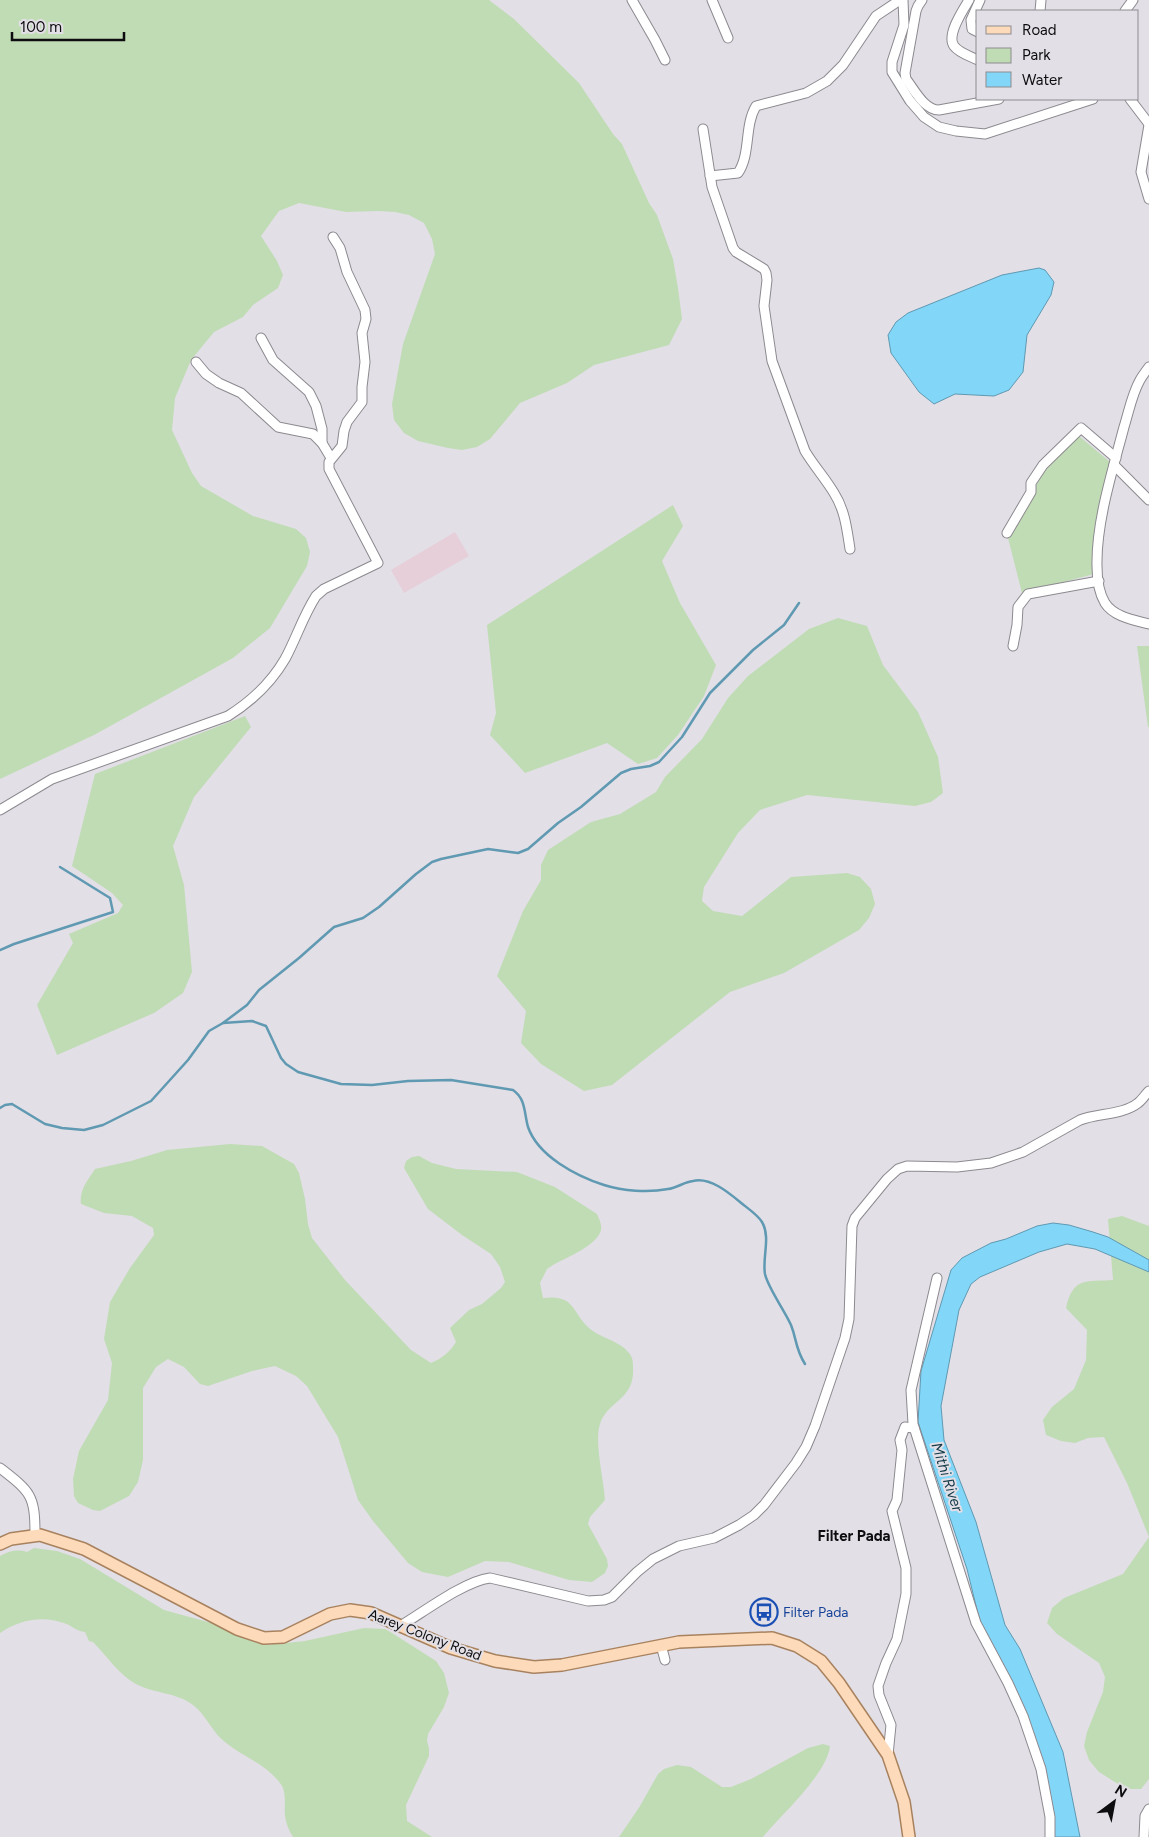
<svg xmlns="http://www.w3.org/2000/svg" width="1149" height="1837" font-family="Figtree,sans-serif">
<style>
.commercial{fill:#e7cfda}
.green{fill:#c0dcb5}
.water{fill:#82d6f8;stroke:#5f99b2}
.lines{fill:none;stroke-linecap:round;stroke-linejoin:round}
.stream{stroke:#5f99b2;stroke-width:2.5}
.minor-casing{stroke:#8c898f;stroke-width:11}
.major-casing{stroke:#a8825f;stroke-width:14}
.minor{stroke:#fff;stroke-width:9}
.major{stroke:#fddab9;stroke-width:11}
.labels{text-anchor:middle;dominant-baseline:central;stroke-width:4;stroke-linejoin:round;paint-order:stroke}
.transit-label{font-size:14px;fill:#164399;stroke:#e2dfe6;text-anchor:start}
.street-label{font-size:14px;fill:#0d0c0e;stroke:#e2dfe6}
.water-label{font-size:15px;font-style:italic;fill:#113846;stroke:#e2dfe6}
.neighbourhood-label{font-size:15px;font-weight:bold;fill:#0d0c0e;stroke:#e2dfe6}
</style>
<rect width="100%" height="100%" fill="#e2dfe6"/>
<!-- commercial -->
<path class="commercial" d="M 455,532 L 469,556 L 404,593 L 391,570 Z"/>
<!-- green -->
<g class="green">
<path d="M 0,0 L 489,0 L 514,19 L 579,83 L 613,134 L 622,144 L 649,203 L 657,215 L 673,259 L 678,288 L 682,319 L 669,345 L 594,365 L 567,383 L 520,403 L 490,439 L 477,447 L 462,450 L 448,448 L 418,441 L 404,433 L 394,420 L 392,404 L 403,344 L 435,254 L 432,239 L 424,223 L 409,215 L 395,212 L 378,211 L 346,212 L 299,203 L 279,211 L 261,236 L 277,261 L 283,275 L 278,288 L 253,305 L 243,317 L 214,332 L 191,360 L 175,398 L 172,430 L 192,473 L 201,486 L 253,516 L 296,529 L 306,538 L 310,552 L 307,566 L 270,628 L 233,658 L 94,735 L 0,779 Z"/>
<path d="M 1079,436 L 1110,462 L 1094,529 L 1094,574 L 1022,593 L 1008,538 L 1043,473 Z"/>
<path d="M 673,505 L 683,526 L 662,561 L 680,603 L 716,665 L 704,696 L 678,735 L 657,758 L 638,764 L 607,743 L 525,773 L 490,735 L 496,713 L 487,625 Z"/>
<path d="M 838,618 L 867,626 L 883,665 L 918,712 L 938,757 L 943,793 L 931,802 L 915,806 L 807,795 L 760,810 L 738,833 L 704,887 L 702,901 L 713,911 L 742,916 L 791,877 L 847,873 L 860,877 L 871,889 L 875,904 L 869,918 L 859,930 L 784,973 L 730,992 L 612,1085 L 584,1091 L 541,1064 L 521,1043 L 526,1011 L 497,976 L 523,911 L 541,880 L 541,865 L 548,850 L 591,822 L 620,814 L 656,792 L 665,777 L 702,739 L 728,698 L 748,676 L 809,629 Z"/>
<path d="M 1137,646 L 1149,646 L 1149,727 L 1148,727 Z"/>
<path d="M 245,716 L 251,727 L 194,797 L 173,846 L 184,885 L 192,972 L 183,993 L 154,1013 L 57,1055 L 37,1005 L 73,943 L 69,934 L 118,913 L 123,905 L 112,893 L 72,866 L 95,774 Z"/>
<path d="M 230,1144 L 262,1146 L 294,1164 L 299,1173 L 305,1199 L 308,1224 L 312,1238 L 345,1280 L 411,1350 L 431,1363 C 441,1359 450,1352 456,1342 L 450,1328 L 469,1310 L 482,1304 L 501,1288 L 505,1282 L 500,1267 L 491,1254 L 462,1235 L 428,1209 L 404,1168 L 406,1161 L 412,1157 L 419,1156 L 432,1163 L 456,1169 L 517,1172 L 555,1187 L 597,1214 C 599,1219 602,1224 601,1230 C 597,1246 567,1257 553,1265 L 547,1269 L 540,1283 L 543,1298 C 574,1294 571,1310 588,1327 C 599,1338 619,1340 629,1353 C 633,1358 633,1362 633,1368 C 635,1400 608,1400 600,1424 C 594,1441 604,1481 605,1500 L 590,1517 L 588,1524 L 607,1559 L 608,1566 L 605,1573 L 592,1582 L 569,1580 L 509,1562 L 485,1561 L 448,1577 L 422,1572 L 408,1563 L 373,1521 L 358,1500 L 338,1437 L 307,1386 L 296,1376 L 275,1366 L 252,1371 L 208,1386 L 200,1384 L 184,1367 L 168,1359 L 156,1367 L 143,1388 L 143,1460 L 138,1482 L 129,1496 L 100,1511 L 93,1510 L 78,1503 L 74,1496 L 73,1479 L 79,1451 L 108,1400 L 112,1363 L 104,1339 L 110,1302 L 130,1268 L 154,1235 L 153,1228 L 132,1216 L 104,1213 L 81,1204 C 79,1190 88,1180 95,1169 L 131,1161 L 167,1150 Z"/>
<path d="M 1122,1216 L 1149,1226 L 1149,1537 L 1127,1483 L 1104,1437 L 1088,1438 L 1075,1443 L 1061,1441 L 1046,1435 L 1043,1420 L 1052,1407 L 1074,1389 L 1086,1360 L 1087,1330 L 1066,1308 C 1073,1276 1087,1282 1113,1280 L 1108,1219 Z"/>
<path d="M 1149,1537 L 1149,1779 L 1141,1789 L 1126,1789 L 1099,1772 L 1089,1760 L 1084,1746 L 1087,1732 L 1103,1692 L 1105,1677 L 1099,1663 L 1057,1634 L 1047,1623 L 1052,1608 L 1064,1598 L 1123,1574 Z"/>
<path d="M 34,1548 L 57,1551 L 80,1559 L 164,1610 L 215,1624 L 266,1645 L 305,1641 L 364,1628 L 385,1629 L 392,1633 L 436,1661 L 444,1673 L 449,1693 L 444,1707 L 428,1734 L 427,1741 L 429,1748 L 429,1756 L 406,1805 L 407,1821 L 432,1837 L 293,1837 C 289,1831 286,1823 285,1816 C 284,1805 287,1791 280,1783 C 266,1764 243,1757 225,1742 C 212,1732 206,1715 193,1705 C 176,1692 155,1694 136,1684 C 119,1675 107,1656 93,1642 L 89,1641 L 85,1632 C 76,1631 71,1625 64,1623 C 42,1615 18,1620 0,1633 L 0,1556 C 9,1551 17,1549 27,1552 Z"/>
<path d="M 823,1744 L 830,1746 C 827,1774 781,1815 763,1837 L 619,1837 L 640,1806 L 658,1774 L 664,1769 L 677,1765 L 691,1767 L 722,1787 L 731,1787 L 751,1779 L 808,1748 Z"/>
</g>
<!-- water -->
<g class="water">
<path d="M 1039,268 L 1045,270 L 1054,282 L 1051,295 L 1027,335 L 1023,372 L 1009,390 L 994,396 L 955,394 L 934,404 L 919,392 L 891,353 L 888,335 L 896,322 L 908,313 L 1002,275 Z"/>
<path d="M 1053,1223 L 1069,1225 L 1093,1232 L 1108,1237 L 1149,1260 L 1149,1272 L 1095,1249 L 1067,1244 L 1039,1252 L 980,1277 L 971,1284 L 959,1310 L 941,1406 L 944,1440 L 976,1522 L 1005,1625 L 1020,1649 L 1063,1752 L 1080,1837 L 1052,1837 L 1045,1766 L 980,1622 L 967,1569 L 918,1422 L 921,1371 L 951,1270 L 962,1258 L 991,1243 L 1006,1239 L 1037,1226 Z"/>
</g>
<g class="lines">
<!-- stream -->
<g class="stream">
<path d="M 0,950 L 14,944 L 113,912 L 110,898 L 60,867"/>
<path d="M 223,1023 L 247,1005 L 259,990 L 299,958 L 334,927 L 363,918 L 379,907 L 416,874 L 432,862 L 441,859 L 488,849 L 518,853 L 528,849 L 558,823 L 581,807 L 621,773 L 631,769 L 650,766 L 659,762 L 682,737 L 710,693 L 753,650 L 784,625 L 799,603"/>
<path d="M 0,1108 L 5,1105 L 12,1104 L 45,1124 L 62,1128 L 84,1130 L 103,1125 L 151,1101 L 188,1060 L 209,1031 L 223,1023 L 252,1021 L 266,1026 L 281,1058 L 286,1064 L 298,1072 L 341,1084 L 372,1085 L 408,1081 L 451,1080 L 513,1090 C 526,1099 524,1113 528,1127 C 538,1156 576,1176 604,1185 C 623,1191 648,1193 668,1189 C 677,1188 684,1182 693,1181 C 710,1177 728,1192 740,1202 C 747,1208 757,1214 762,1222 C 771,1237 762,1258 765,1274 C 768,1288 785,1311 791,1325 C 797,1340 795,1348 805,1364"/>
</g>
<!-- minor casing -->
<g class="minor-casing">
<g id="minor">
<path d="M 632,0 L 655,40 L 665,60"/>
<path d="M 712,0 L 728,38"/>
<path d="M 903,0 L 904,25 L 892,62 L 892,72 L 910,101 L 924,117 L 939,127 L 956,131 L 985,134 L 1093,99"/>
<path d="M 922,0 L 918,6 L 916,11 L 905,73 L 906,79 C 914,89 924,110 939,110 L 999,99"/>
<path d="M 969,0 C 963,10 946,35 954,46 C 959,53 970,56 978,60"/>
<path d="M 1040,11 L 1041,0"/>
<path d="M 1125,11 L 1133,0"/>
<path d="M 978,32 L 972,29 L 971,20 L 980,0"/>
<path d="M 1130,99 L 1149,124"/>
<path d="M 1149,125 L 1141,172 L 1149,199"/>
<path d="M 703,129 L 712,187 L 733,248 L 736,252 L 764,269 L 766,273 L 767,280 L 764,306 L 772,361 L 805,451 C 814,466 825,478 834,493 C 845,510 847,530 850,549"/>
<path d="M 710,176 L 738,173 C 751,154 744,126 756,106 L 806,93 L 827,81 L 843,65 L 876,16 L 900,0"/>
<path d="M 261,338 L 273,360 L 309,392 L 316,406 L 322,429 L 322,443"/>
<path d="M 196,362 L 206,374 L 219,383 L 241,393 L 278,427 L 313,434 L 322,443 L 331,458"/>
<path d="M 1149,367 C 1146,371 1143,375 1140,380 C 1132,394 1129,411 1124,427 C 1113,469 1096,522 1097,566 C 1097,577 1099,593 1105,603 C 1114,617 1134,620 1149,624"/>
<path d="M 1114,465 L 1149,500"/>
<path d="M 1007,533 L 1031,492 L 1031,483 L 1043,465 L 1081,428 L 1116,458"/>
<path d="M 1013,646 L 1017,625 L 1018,607 L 1028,594 L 1099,581"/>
<path d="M 0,810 L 52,779 L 228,716 C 252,701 271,683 285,659 C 296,639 303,616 316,596 L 324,589 L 378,563 L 329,469 L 329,462 L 342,446 L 344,431 L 347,422 L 362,402 L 362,387 L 365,362 L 362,333 L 366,319 L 365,310 L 347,272 L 340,248 L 333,237"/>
<path d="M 937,1278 L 911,1390 L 913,1424 L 976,1623 L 1008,1683 L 1023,1716 L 1041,1769 L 1050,1817 L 1050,1837"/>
<path d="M 0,1468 C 31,1492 35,1495 35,1535"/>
<path d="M 402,1625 C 425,1611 465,1581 490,1578 L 588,1601 L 604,1600 L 612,1597 L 637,1572 L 653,1559 L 679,1546 L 714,1538 L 739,1525 L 754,1515 L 764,1505 L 796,1463 L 806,1447 L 815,1426 L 845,1338 L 849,1319 L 852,1226 L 855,1218 L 887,1179 L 898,1169 L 907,1166 L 957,1167 L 991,1163 L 1023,1152 L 1080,1120 C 1098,1113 1123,1115 1138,1103 C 1142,1100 1145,1095 1149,1091"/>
<path d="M 661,1645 L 665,1660"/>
<path d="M 888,1755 L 891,1725 L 879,1695 L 878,1686 L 886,1663 L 897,1639 L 906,1594 L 906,1568 L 892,1511 L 897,1500 L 902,1450 L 900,1440 L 905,1427 L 914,1428"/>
<path d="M 1144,1837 L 1145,1816 L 1149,1809"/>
</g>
</g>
<!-- major casing -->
<g class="major-casing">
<path id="major" d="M 0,1544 L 11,1539 L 40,1535 L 84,1549 L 237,1629 L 264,1638 L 283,1637 L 330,1614 L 350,1610 L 371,1613 L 451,1648 L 495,1661 L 534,1667 L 562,1665 L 679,1642 L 772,1638 L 797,1646 L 821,1661 L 839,1683 L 888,1755 L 904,1802 L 909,1837"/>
</g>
<!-- minor -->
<use href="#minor" class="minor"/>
<!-- major -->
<use href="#major" class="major"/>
</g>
<!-- icons -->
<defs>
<g id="bus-ring" transform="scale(1.4375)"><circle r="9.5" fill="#e2dfe6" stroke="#1a4fb4" stroke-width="1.5"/><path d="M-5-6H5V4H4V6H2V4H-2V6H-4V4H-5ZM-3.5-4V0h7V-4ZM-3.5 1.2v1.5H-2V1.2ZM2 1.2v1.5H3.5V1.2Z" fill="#1a4fb4"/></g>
</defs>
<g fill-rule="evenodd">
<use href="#bus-ring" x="764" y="1612"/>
</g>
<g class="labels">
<!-- transit labels -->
<g class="transit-label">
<text x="783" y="1612">Filter Pada</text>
</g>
<!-- street labels -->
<g class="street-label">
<text transform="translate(425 1635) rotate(21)">Aarey Colony Road</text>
</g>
<!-- water labels -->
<g class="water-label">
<text transform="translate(947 1477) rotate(72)">Mithi River</text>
</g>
<!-- neighbourhood labels -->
<g class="neighbourhood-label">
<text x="854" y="1536">Filter Pada</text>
</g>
</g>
<!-- legend -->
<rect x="976" y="10" width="162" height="90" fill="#e2dfe6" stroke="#8d8b90"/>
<rect x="986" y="26" width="25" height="8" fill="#fddab9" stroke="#8d8b90"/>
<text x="1022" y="35" font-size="15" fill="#0d0c0e">Road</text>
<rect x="986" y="48" width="25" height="15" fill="#c0dcb5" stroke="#8d8b90"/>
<text x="1022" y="60" font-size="15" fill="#0d0c0e">Park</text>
<rect x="986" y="72" width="25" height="15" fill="#82d6f8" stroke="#8d8b90"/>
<text x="1022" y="85" font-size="15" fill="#0d0c0e">Water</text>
<!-- north arrow -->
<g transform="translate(1114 1802) rotate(32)" stroke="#e2dfe6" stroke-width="4" paint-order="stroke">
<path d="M0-4L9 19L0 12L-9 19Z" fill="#0d0c0e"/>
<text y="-8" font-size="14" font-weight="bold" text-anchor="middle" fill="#0d0c0e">N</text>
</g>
<!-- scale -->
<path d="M12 32v8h112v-8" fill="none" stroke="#0d0c0e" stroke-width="2.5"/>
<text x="20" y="32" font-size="15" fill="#0d0c0e" stroke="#e2dfe6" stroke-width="4" paint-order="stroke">100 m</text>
</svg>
